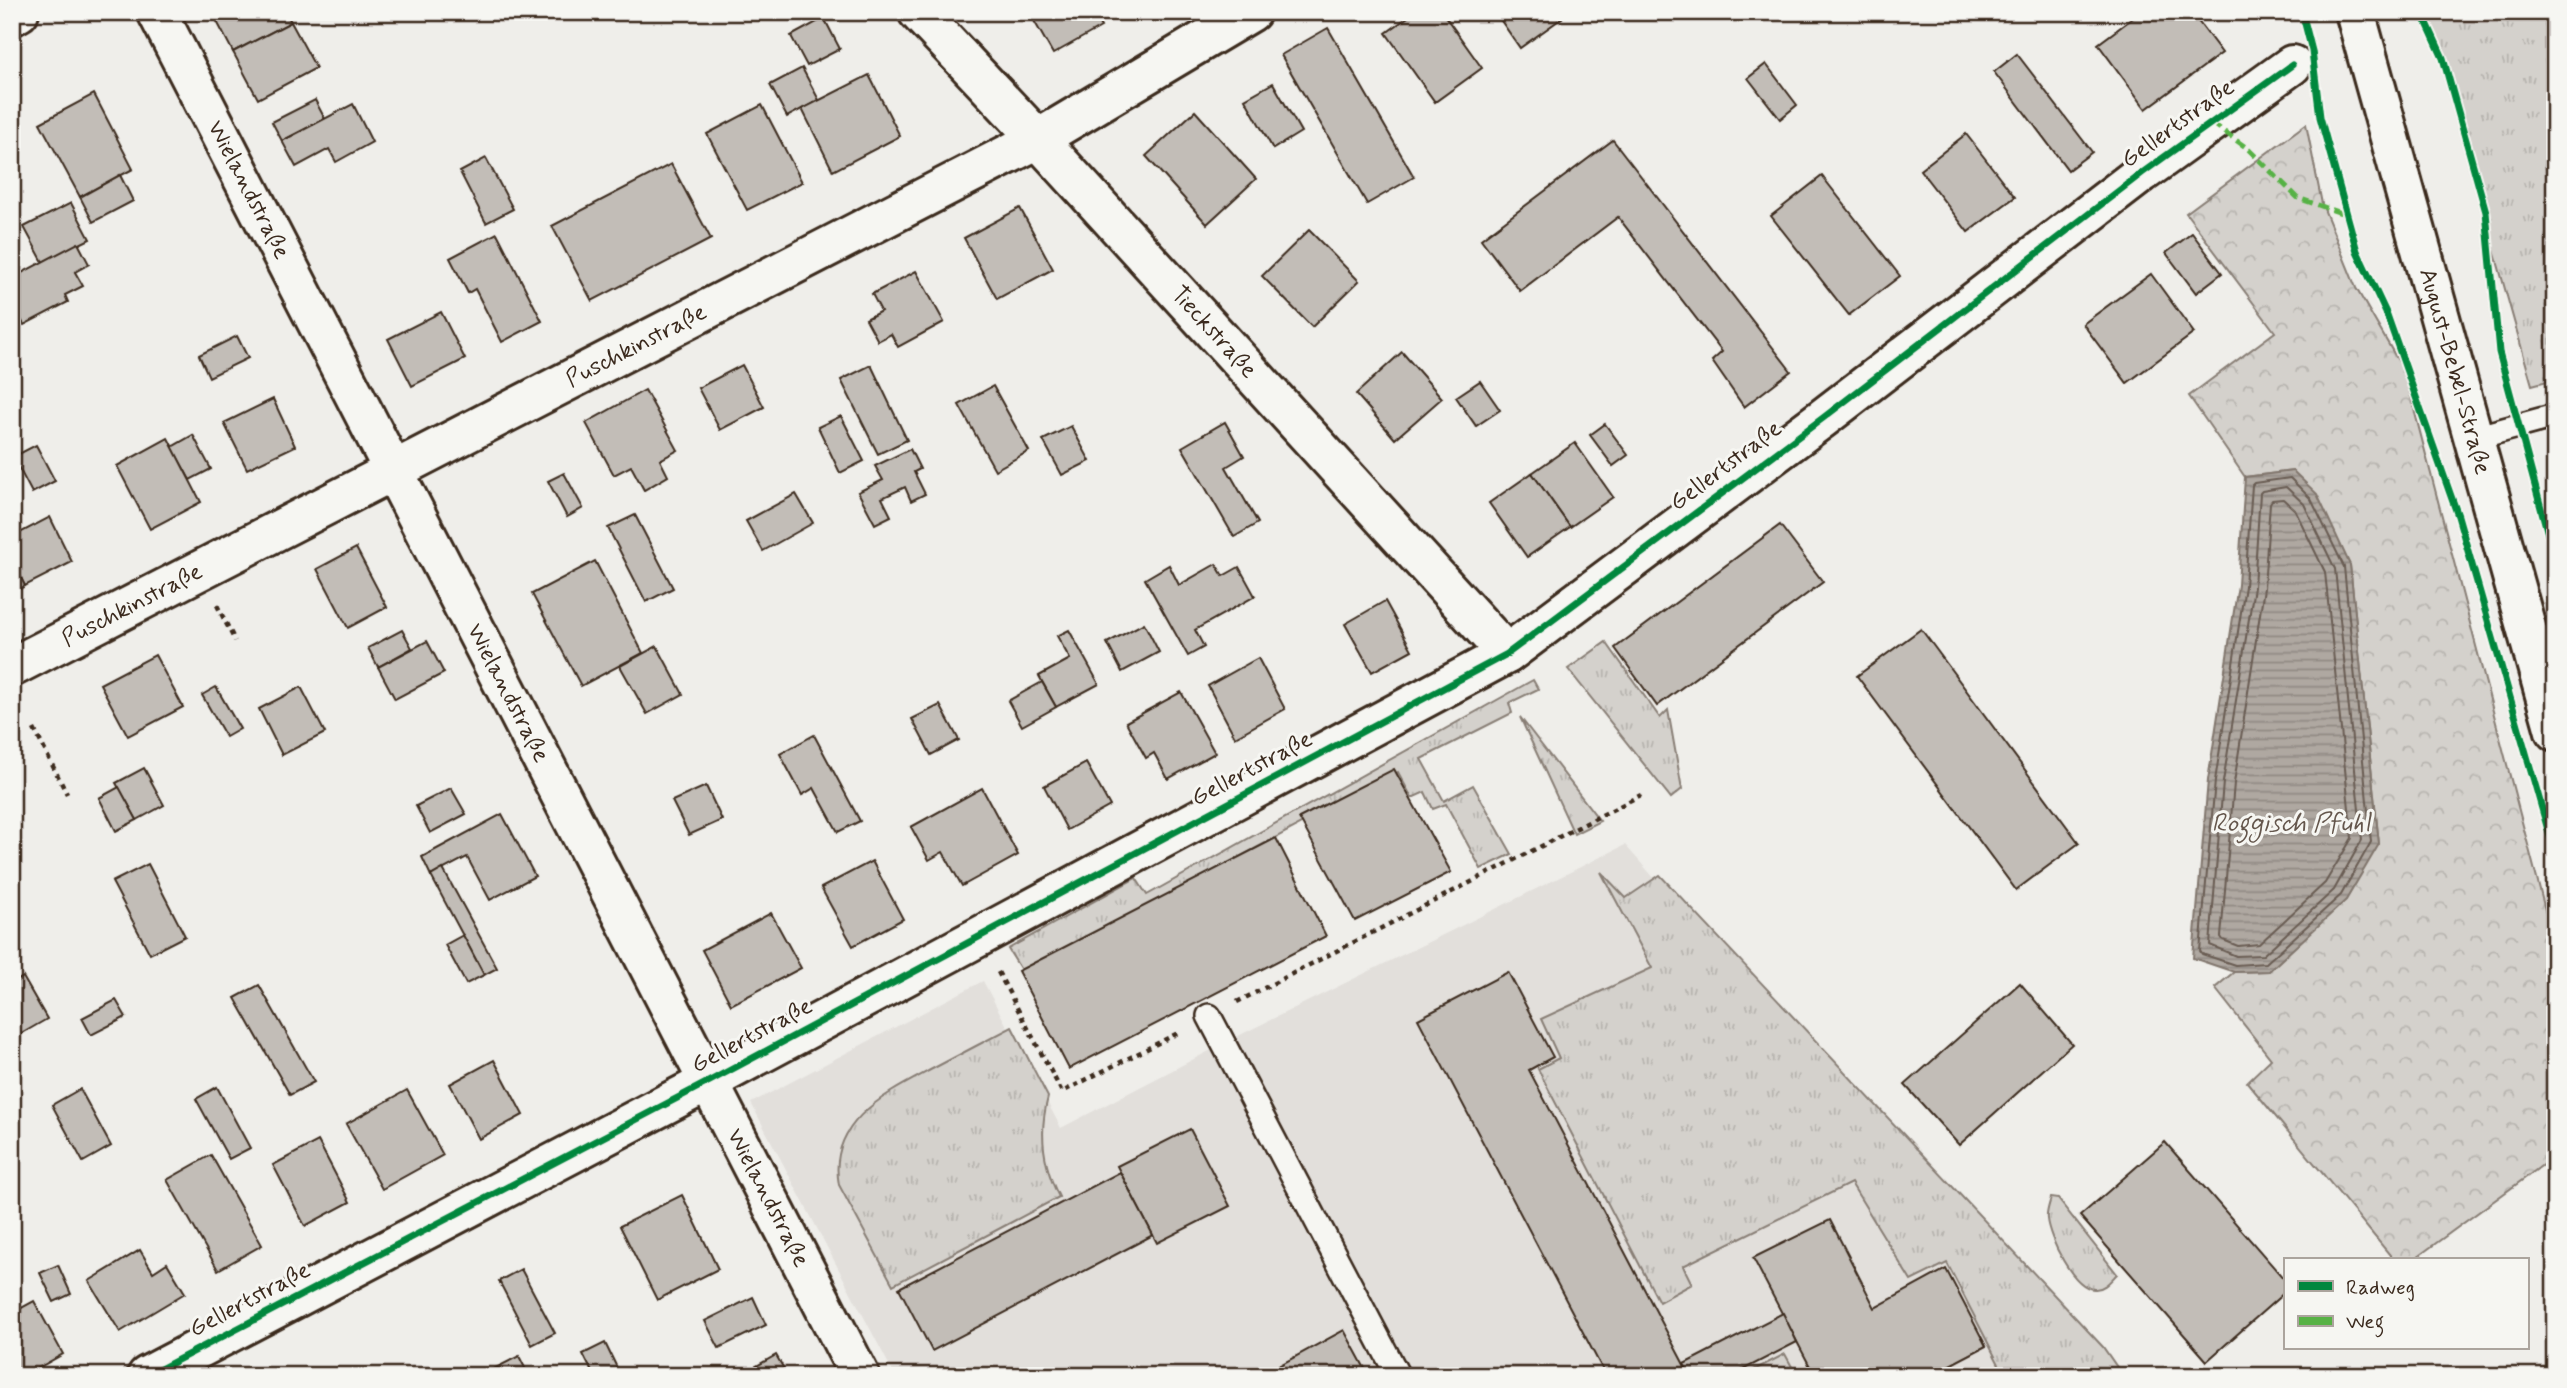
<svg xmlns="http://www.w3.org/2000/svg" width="2567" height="1388" font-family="Mynerve,sans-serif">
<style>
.built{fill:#e2dfdb}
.grass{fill:url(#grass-tufts);stroke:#887e75;stroke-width:2}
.forest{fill:url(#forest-crowns);stroke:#887e75;stroke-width:2}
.water{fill:url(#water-rules);stroke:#81766d;stroke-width:2}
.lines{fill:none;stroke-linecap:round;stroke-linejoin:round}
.shore{stroke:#695c52;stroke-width:2}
.building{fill:#c2bdb7;stroke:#3b2a1e;stroke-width:2}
.lane-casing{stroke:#3b2a1e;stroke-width:28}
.street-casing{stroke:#3b2a1e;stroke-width:44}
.secondary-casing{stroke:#3b2a1e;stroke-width:44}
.path{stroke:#3b2a1e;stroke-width:4.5;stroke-dasharray:5 5;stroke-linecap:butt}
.lane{stroke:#f6f6f2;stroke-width:23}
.street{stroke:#f6f6f2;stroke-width:38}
.secondary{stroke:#f6f6f2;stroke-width:38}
.quiet{stroke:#57b245;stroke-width:5;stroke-dasharray:10 5;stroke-linecap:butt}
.cycleway-casing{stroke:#f6f6f2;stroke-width:11}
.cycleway{stroke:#00873e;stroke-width:7}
.labels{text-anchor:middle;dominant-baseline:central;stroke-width:6;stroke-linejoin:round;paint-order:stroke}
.street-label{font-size:24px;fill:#3b2a1e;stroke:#f6f6f2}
.water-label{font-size:26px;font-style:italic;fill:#64564c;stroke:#f6f6f2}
</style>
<defs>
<pattern id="grass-tufts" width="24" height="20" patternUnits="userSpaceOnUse" patternTransform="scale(1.75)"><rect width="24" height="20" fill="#d4d1cc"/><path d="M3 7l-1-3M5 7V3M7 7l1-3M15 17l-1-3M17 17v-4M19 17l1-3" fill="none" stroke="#b7b4af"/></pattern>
<pattern id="forest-crowns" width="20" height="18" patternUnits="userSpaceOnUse" patternTransform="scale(1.75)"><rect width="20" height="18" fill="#d4d1cc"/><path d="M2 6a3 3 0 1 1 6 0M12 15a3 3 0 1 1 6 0" fill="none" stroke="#b7b4af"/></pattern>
<pattern id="water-rules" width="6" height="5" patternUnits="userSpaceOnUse" patternTransform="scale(1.75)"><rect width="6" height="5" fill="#afa8a1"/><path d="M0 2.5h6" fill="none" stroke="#908983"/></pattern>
</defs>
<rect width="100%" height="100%" fill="#efeeea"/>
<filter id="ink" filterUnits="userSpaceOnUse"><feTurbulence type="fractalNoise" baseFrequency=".0143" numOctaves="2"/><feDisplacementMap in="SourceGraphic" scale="14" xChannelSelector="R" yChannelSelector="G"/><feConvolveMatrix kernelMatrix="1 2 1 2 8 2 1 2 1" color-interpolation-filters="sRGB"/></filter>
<g filter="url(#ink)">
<!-- built -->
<path class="built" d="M 1625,845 L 2096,1376 L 895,1376 L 751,1103 L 983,981 L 1061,1128 L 1244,1033 Z"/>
<!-- grass -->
<g class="grass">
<path d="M 2427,12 L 2555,12 L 2555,379 L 2532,385 Z"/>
<path d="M 1606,642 L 1660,718 L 1668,710 L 1682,789 L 1671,798 L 1568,669 Z"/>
<path d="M 1533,680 L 1538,689 L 1509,703 L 1512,713 L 1421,759 L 1444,801 L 1473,785 L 1512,854 L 1481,869 L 1446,804 L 1433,809 L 1425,792 L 1412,798 L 1398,772 L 1023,973 L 1008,949 L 1136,878 L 1147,895 Z"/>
<path d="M 1520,717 L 1600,821 L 1574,834 Z"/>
<path d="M 1601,872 L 1626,898 L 1660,875 L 2103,1347 L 2123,1376 L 2005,1376 L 1947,1263 L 1911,1281 L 1851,1183 L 1683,1266 L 1692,1284 L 1659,1302 L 1538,1069 L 1559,1058 L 1541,1019 L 1652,968 Z"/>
<path d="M 1012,1027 L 1048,1097 C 1039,1131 1042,1164 1059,1197 L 893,1285 L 839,1185 C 827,1120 888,1093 936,1067 C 961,1054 987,1040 1012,1027 Z"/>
<path d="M 2051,1198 L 2058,1199 L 2117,1274 C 2111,1280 2104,1290 2094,1289 C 2073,1288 2049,1238 2047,1219 C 2046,1213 2049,1205 2051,1198 Z"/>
<path d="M 1785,1354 L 1797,1376 L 1755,1376 L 1752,1371 Z"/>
</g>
<!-- forest -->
<path class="forest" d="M 2306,124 L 2322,204 L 2356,288 L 2404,371 L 2555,948 L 2555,1156 L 2413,1260 L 2394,1260 L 2247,1082 L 2271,1059 L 2215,988 L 2234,972 L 2269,971 L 2297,944 L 2379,844 L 2350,565 L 2293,471 L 2245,477 L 2189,396 L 2275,332 L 2186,213 Z"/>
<!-- water -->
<path class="water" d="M 2293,471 L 2317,494 L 2350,565 L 2379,844 L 2346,900 L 2269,971 L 2234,972 L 2193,958 L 2208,780 L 2238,585 L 2245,477 Z"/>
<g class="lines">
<!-- shore -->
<g class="shore">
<path d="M 2290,478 L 2311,499 L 2344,567 L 2371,842 L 2341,895 L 2266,963 L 2235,965 L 2202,954 L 2200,951 L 2215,781 L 2245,586 L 2252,485 L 2254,483 Z"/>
<path d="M 2286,487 L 2304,504 L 2335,569 L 2362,840 L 2334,890 L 2263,955 L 2236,956 L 2210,945 L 2223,782 L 2254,587 L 2260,493 L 2262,491 Z"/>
<path d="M 2283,499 L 2295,510 L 2325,572 L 2352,838 L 2325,883 L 2259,944 L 2238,946 L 2223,940 L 2221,937 L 2234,783 L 2264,588 L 2270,503 L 2272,500 Z"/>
</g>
</g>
<!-- building -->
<g class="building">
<path d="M 212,12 L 286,12 L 291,22 L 233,52 Z"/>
<path d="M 1029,12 L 1092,12 L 1101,27 L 1053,54 Z"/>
<path d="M 1415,12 L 1442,12 L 1482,68 L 1435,102 L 1386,33 Z"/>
<path d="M 1495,12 L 1558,12 L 1562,18 L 1520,48 Z"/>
<path d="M 2141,12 L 2191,12 L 2222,53 L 2146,109 L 2098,44 Z"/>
<path d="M 824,18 L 840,49 L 807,66 L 791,36 Z"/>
<path d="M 291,22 L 316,68 L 258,99 L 233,52 Z"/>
<path d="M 1328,28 L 1414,177 L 1367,204 L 1281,55 Z"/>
<path d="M 2017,54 L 2092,152 L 2068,170 L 1994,72 Z"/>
<path d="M 1766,64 L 1797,105 L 1780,119 L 1748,78 Z"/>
<path d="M 802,68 L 819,100 L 787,117 L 770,85 Z"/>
<path d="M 869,75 L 900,136 L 833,171 L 802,109 Z"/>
<path d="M 1273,83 L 1301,132 L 1273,149 L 1245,99 Z"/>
<path d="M 94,94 L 133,169 L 80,197 L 40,123 Z"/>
<path d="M 315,100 L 325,119 L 282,141 L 272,122 Z"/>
<path d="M 353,104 L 372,142 L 336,162 L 329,149 L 296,167 L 282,141 Z"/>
<path d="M 762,105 L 802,182 L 747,210 L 707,134 Z"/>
<path d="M 1195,111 L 1256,179 L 1207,224 L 1146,156 Z"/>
<path d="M 1966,134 L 2015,197 L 1968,232 L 1920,170 Z"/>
<path d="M 1613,140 L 1791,371 L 1744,407 L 1712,361 L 1722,352 L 1618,217 L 1520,291 L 1481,239 Z"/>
<path d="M 486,158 L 513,209 L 486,223 L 460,172 Z"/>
<path d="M 671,164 L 711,239 L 592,301 L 552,226 Z"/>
<path d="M 120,175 L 133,201 L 93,222 L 80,197 Z"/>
<path d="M 1822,176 L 1900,276 L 1849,315 L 1771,216 Z"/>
<path d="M 71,203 L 90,239 L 43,262 L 24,227 Z"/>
<path d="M 1020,208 L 1053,269 L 997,299 L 964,238 Z"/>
<path d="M 1309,230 L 1359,281 L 1312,327 L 1262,276 Z"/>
<path d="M 497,233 L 542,321 L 502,342 L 475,289 L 468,293 L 450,258 Z"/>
<path d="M 2192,233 L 2222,273 L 2196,293 L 2166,253 Z"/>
<path d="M 78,243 L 89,264 L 75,272 L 83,286 L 65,295 L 68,302 L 24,325 L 12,303 L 12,278 Z"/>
<path d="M 916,271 L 944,322 L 898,347 L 891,334 L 878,341 L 866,319 L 881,311 L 872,294 Z"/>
<path d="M 2151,274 L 2194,333 L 2127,383 L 2083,324 Z"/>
<path d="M 441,312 L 465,359 L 412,386 L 388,339 Z"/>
<path d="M 237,336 L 248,358 L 209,377 L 199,355 Z"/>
<path d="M 1402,352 L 1442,398 L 1395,439 L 1356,394 Z"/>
<path d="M 742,365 L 764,407 L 720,430 L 698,388 Z"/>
<path d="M 871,365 L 907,440 L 878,454 L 841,380 Z"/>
<path d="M 1480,381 L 1500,410 L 1476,426 L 1456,397 Z"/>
<path d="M 993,386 L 1029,451 L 995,470 L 959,405 Z"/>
<path d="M 645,390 L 678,450 L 660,460 L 668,476 L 644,490 L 631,466 L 614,475 L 586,423 Z"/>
<path d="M 273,399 L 295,446 L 247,469 L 224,423 Z"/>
<path d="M 841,416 L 864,461 L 840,473 L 818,427 Z"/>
<path d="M 1225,422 L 1244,456 L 1226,467 L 1258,523 L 1234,537 L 1182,447 Z"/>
<path d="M 1605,424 L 1628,455 L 1613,466 L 1590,435 Z"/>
<path d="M 1071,426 L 1090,461 L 1062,475 L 1043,440 Z"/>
<path d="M 193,435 L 211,469 L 190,480 L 172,447 Z"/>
<path d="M 168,438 L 201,502 L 150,529 L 117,466 Z"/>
<path d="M 1575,443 L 1613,497 L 1570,527 L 1532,473 Z"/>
<path d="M 36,445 L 55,481 L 32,493 L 13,457 Z"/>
<path d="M 910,449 L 920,469 L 914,472 L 925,494 L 911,501 L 905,487 L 882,498 L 891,516 L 875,524 L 858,492 L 883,480 L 875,466 Z"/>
<path d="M 564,473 L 583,508 L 567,517 L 548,481 Z"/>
<path d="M 1532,473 L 1570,527 L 1527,557 L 1489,503 Z"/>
<path d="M 796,494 L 813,523 L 763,551 L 746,521 Z"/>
<path d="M 635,515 L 673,588 L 646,602 L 608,528 Z"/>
<path d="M 50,517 L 72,562 L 25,586 L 12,560 L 12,537 Z"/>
<path d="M 1780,525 L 1823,582 L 1657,706 L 1615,648 Z"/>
<path d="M 356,548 L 387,607 L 348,628 L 317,569 Z"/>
<path d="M 12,560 L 25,586 L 12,593 Z"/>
<path d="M 595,561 L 643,653 L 581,686 L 532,594 Z"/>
<path d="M 1216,564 L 1223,576 L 1239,567 L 1255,596 L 1195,630 L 1204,647 L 1188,656 L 1145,579 L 1169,565 L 1179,585 Z"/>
<path d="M 1385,601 L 1412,650 L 1372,672 L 1345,624 Z"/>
<path d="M 1144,623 L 1159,652 L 1122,672 L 1107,643 Z"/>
<path d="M 1921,629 L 2079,843 L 2016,890 L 1857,676 Z"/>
<path d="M 402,630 L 412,648 L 378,667 L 368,648 Z"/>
<path d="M 1069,630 L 1099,684 L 1056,707 L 1039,676 L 1070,659 L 1057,636 Z"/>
<path d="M 427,641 L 444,673 L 395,699 L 378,667 Z"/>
<path d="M 657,646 L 683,694 L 647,714 L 620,666 Z"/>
<path d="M 155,655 L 183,707 L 128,736 L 100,684 Z"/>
<path d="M 1258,658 L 1285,709 L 1235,737 L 1208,686 Z"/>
<path d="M 1042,682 L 1056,707 L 1022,726 L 1008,701 Z"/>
<path d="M 216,687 L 240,729 L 226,737 L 202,695 Z"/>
<path d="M 301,687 L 325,733 L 282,755 L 259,709 Z"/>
<path d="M 1181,692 L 1215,753 L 1168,779 L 1154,753 L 1146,758 L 1126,722 Z"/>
<path d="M 940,705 L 959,740 L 931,755 L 912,719 Z"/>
<path d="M 814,735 L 860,821 L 838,832 L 814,788 L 802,795 L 780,754 Z"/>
<path d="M 1086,763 L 1110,806 L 1067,830 L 1044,786 Z"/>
<path d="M 144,768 L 164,805 L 137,820 L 116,783 Z"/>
<path d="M 1394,769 L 1451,872 L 1355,921 L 1299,818 Z"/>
<path d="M 706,786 L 722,820 L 689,835 L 672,801 Z"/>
<path d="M 119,787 L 137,820 L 116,831 L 99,798 Z"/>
<path d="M 451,788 L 466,814 L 430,833 L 416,806 Z"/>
<path d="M 982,788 L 1018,855 L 962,886 L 943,852 L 929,860 L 911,827 Z"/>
<path d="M 502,814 L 535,876 L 490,900 L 467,857 L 431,876 L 422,857 Z"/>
<path d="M 1276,838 L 1326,936 L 1069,1069 L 1018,971 Z"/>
<path d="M 872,861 L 903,919 L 853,946 L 821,888 Z"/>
<path d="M 148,864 L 185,936 L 150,954 L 112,882 Z"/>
<path d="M 443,869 L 497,968 L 484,975 L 431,876 Z"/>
<path d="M 771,913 L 801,968 L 731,1005 L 702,950 Z"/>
<path d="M 463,935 L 484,975 L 466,984 L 445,945 Z"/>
<path d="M 1508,972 L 1553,1057 L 1529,1070 L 1690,1376 L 1606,1376 L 1418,1019 Z"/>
<path d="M 23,977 L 47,1019 L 21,1034 L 12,1018 L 12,984 Z"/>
<path d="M 2020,983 L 2072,1044 L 1959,1145 L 1905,1085 Z"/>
<path d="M 259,985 L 314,1082 L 290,1095 L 235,998 Z"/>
<path d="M 116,1000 L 126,1017 L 91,1035 L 82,1018 Z"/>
<path d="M 494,1060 L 523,1115 L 479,1139 L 450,1084 Z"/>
<path d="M 217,1087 L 250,1148 L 229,1159 L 196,1099 Z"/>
<path d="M 80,1089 L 111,1146 L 83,1162 L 52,1105 Z"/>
<path d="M 407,1090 L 443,1155 L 382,1189 L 346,1124 Z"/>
<path d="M 1190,1129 L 1230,1206 L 1157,1243 L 1117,1166 Z"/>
<path d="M 318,1141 L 350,1202 L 305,1226 L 273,1165 Z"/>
<path d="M 2165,1142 L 2285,1280 L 2285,1292 L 2207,1361 L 2080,1216 Z"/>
<path d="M 211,1155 L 262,1245 L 218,1270 L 167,1180 Z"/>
<path d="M 1120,1172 L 1153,1235 L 932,1351 L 899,1288 Z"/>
<path d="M 682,1195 L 718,1269 L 657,1300 L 620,1226 Z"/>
<path d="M 1830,1220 L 1875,1308 L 1946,1269 L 1986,1346 L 1929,1376 L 1815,1376 L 1753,1258 Z"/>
<path d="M 140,1250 L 153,1272 L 167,1263 L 185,1293 L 120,1332 L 89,1281 Z"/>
<path d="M 58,1265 L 71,1294 L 54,1302 L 40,1273 Z"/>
<path d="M 521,1269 L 555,1333 L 532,1345 L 499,1281 Z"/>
<path d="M 753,1297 L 766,1325 L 719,1348 L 705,1321 Z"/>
<path d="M 34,1301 L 63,1354 L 24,1376 L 12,1376 L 12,1313 Z"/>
<path d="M 1783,1313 L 1797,1342 L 1731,1376 L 1690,1376 L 1684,1364 Z"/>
<path d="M 1344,1330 L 1369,1376 L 1260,1376 Z"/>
<path d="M 605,1343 L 621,1376 L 594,1376 L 583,1354 Z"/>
<path d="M 776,1355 L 788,1376 L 739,1376 Z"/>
<path d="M 519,1356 L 529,1376 L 480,1376 Z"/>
</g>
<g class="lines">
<!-- lane casing -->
<g class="lane-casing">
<g id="lane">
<path d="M 2474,438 L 2555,416"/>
<path d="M 1209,1016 L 1398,1376"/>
</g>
</g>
<!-- street casing -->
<g class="street-casing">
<g id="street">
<path id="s1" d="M 157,12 L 860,1376"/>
<path id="s2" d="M 918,12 L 1038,139 L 1507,654"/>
<path d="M 12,16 L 19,12"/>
<path id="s3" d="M 12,667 L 1038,139 L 1251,12"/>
<path d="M 147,1376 L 708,1082 L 1507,654 L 1823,418 L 2142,173 L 2292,65"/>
</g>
</g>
<!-- secondary casing -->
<g class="secondary-casing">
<g id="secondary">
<path id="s4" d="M 2355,12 L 2555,731"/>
</g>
</g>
<!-- path -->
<g class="path">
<path d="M 217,605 L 235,641"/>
<path d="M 34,729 L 67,794"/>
<path d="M 998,972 L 1062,1092 L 1180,1032"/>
<path d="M 1237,1002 L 1641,795"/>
</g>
<!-- lane -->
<use href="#lane" class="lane"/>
<!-- street -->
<use href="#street" class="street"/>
<!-- secondary -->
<use href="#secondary" class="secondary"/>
<!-- quiet -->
<path class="quiet" d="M 2212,123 L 2247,148 L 2298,198 L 2347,215"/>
<!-- cycleway casing -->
<g class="cycleway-casing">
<g id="cycleway">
<path d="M 2302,12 L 2312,51 L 2320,117 L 2357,251 L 2387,315 L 2458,516 L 2555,854"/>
<path d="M 2422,12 L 2443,58 L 2486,212 L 2499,352 L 2555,560"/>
<path d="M 147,1376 L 708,1082 L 1507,654 L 1823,418 L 2142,173 L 2292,65"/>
</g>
</g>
<!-- cycleway -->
<use href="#cycleway" class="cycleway"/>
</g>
</g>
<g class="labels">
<!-- street labels -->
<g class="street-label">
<text transform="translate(2178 124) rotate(-36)">Gellertstraße</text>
<text stroke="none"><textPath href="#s1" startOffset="200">Wielandstraße</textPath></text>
<text stroke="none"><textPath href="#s2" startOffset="436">Tieckstraße</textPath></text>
<text stroke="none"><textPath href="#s3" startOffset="702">Puschkinstraße</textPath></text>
<text stroke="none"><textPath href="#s4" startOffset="373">August-Bebel-Straße</textPath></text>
<text transform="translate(1726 466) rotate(-37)">Gellertstraße</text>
<text stroke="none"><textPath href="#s3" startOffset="135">Puschkinstraße</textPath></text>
<text stroke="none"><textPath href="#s1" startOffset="766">Wielandstraße</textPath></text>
<text transform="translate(1252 769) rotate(-28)">Gellertstraße</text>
<text transform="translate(752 1036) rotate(-28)">Gellertstraße</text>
<text stroke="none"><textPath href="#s1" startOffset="1334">Wielandstraße</textPath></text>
<text transform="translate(250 1300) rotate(-28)">Gellertstraße</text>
</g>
<!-- water labels -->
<g class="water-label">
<text x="2291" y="824">Roggisch Pfuhl</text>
</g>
</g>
<!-- margin -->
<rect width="2567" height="1388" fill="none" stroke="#f6f6f2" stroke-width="42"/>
<rect x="21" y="21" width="2525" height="1346" fill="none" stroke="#3b2a1e" stroke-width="2.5" filter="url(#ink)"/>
<!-- legend -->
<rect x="2284" y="1258" width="245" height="91" fill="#f6f6f2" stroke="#aba49d" stroke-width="2"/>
<rect x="2298" y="1281" width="35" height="10" fill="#00873e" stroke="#aba49d" stroke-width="2"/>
<text x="2346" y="1294" font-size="21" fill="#3b2a1e">Radweg</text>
<rect x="2298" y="1316" width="35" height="10" fill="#57b245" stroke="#aba49d" stroke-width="2"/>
<text x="2346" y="1328" font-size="21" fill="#3b2a1e">Weg</text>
</svg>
